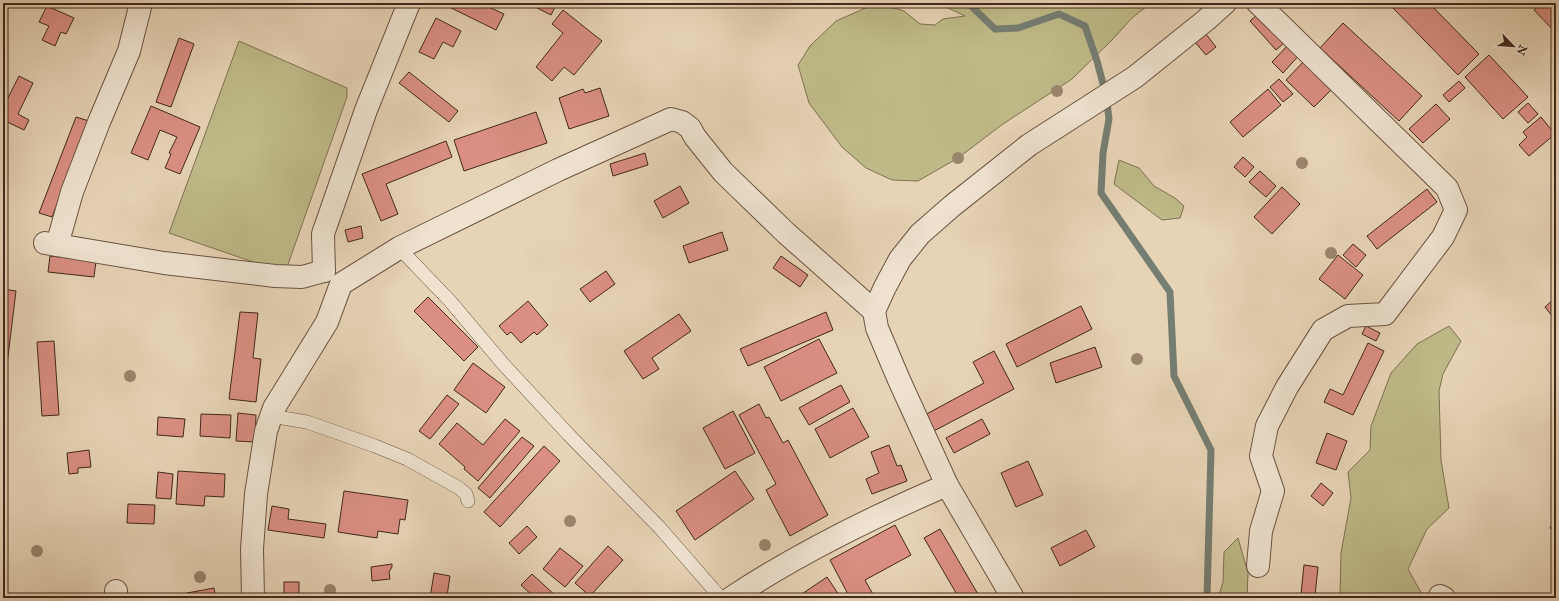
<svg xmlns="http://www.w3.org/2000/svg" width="1559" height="601" font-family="'IM FELL Double Pica',serif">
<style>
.green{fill:#beba88;stroke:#807152}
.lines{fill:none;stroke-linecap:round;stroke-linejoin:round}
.stream{stroke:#757e72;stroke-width:7}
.building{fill:#da8f82;stroke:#42281c}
.service-casing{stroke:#6b5342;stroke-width:14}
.minor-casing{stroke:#6b5342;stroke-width:24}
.service{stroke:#efe3d0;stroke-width:13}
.minor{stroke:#efe3d0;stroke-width:22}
.tree{fill:#9a856d}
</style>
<rect width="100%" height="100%" fill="#e7d4b6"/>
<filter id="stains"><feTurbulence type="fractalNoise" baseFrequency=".005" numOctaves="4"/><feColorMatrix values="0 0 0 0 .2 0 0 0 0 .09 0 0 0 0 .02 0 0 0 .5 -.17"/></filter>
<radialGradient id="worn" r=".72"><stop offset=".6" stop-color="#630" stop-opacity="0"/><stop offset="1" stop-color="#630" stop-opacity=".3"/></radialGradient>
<!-- green -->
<g class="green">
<path d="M 877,3 L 904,11 L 920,24 L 935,25 L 943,19 L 965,16 L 946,7 L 944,3 L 1151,3 L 1132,18 L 1112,40 L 1072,79 L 1003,124 L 958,158 L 918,181 L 892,180 L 866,168 L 842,147 L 809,103 L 798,65 L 810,46 L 836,21 Z"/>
<path d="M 239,41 L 347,88 L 347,97 L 285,273 L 169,233 Z"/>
<path d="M 1119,160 L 1139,168 L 1154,186 L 1175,198 L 1184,206 L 1180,218 L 1162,220 L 1114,184 Z"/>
<path d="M 1449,326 L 1461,341 L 1443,374 L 1439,391 L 1441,460 L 1449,508 L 1427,529 L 1408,569 L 1424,598 L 1338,598 L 1340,595 L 1341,553 L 1351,498 L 1348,472 L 1370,450 L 1371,426 L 1391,373 L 1417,344 Z"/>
<path d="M 1238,538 L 1248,573 L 1247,598 L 1218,598 L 1223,582 L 1224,552 Z"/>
</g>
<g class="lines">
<!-- stream -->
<path class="stream" d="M 968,3 L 995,29 L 1018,28 L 1059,14 L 1085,26 L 1097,61 L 1106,95 L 1109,119 L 1103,153 L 1101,193 L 1170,292 L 1174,376 L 1211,450 L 1207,598"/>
</g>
<!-- building -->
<g class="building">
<path d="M 441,3 L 480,3 L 504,14 L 496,30 Z"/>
<path d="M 539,3 L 557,3 L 551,15 L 537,8 Z"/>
<path d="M 1398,3 L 1429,3 L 1479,54 L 1458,75 L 1393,8 Z"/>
<path d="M 1541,3 L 1556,3 L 1556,33 L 1534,10 Z"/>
<path d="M 47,6 L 74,18 L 66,34 L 61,32 L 55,46 L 42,40 L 49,26 L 39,22 Z"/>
<path d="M 563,10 L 602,41 L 574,75 L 564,67 L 552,81 L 536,67 L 563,33 L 552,24 Z"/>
<path d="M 1258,14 L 1284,43 L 1276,50 L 1250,21 Z"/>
<path d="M 436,18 L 461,31 L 453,47 L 443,42 L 434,59 L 419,52 Z"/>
<path d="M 1343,23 L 1422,96 L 1399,121 L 1320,48 Z"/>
<path d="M 1205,33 L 1216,47 L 1206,55 L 1195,42 Z"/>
<path d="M 179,38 L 194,44 L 171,107 L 156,102 Z"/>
<path d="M 1290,43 L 1301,53 L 1283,73 L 1272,62 Z"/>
<path d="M 1489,55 L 1528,97 L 1503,119 L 1465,77 Z"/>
<path d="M 1306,59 L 1334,87 L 1314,107 L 1286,80 Z"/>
<path d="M 409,72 L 458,111 L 449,122 L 399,83 Z"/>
<path d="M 19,76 L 33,83 L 18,114 L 29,120 L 24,130 L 3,120 L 3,108 Z"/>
<path d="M 1279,79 L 1293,94 L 1283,102 L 1270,87 Z"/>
<path d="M 1459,81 L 1465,88 L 1449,102 L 1443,95 Z"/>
<path d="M 600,88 L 609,116 L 569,129 L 559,98 L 583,89 L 585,93 Z"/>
<path d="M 1268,89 L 1281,105 L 1243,137 L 1230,122 Z"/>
<path d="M 1528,103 L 1538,114 L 1528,123 L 1518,112 Z"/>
<path d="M 1436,104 L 1450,119 L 1423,143 L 1409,129 Z"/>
<path d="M 151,106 L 200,127 L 180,174 L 165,168 L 171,154 L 169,153 L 177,137 L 160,130 L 148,160 L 131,153 Z"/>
<path d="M 536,112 L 547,143 L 464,171 L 454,140 Z"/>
<path d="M 76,117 L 89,121 L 52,217 L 39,213 Z"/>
<path d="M 1541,117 L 1555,134 L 1529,156 L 1519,145 L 1527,137 L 1523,132 Z"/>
<path d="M 446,141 L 452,157 L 386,184 L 398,214 L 381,221 L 362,174 Z"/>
<path d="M 645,153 L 648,165 L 613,176 L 610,164 Z"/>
<path d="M 1243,157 L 1254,167 L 1245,177 L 1234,167 Z"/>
<path d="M 1260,171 L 1276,186 L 1266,197 L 1249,182 Z"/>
<path d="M 680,186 L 689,203 L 663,218 L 654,201 Z"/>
<path d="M 1282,187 L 1300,204 L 1272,234 L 1254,217 Z"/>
<path d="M 1427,189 L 1437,202 L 1377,249 L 1367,236 Z"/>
<path d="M 361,226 L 363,238 L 348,242 L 345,230 Z"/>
<path d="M 722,232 L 728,250 L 689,263 L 683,246 Z"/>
<path d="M 1353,244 L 1366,255 L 1356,267 L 1343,255 Z"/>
<path d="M 1338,255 L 1363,275 L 1345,299 L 1319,279 Z"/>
<path d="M 50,256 L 96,261 L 94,277 L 48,272 Z"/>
<path d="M 781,256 L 808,275 L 800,287 L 773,268 Z"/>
<path d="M 606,271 L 615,284 L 590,302 L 580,289 Z"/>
<path d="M 3,289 L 16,291 L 5,381 L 3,381 Z"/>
<path d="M 428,297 L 478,347 L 464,361 L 414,311 Z"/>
<path d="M 1555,298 L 1556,299 L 1556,321 L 1545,307 Z"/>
<path d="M 528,301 L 548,325 L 537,335 L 534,332 L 521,343 L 511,332 L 507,335 L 499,326 Z"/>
<path d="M 1081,306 L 1092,329 L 1017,367 L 1006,344 Z"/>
<path d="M 240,312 L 258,313 L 253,358 L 261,359 L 256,402 L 229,399 Z"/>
<path d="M 826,312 L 833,330 L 748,366 L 740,349 Z"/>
<path d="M 679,314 L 691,331 L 652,358 L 659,369 L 643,379 L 624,351 Z"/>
<path d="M 1366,326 L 1380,333 L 1376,341 L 1362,334 Z"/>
<path d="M 819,339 L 837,373 L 781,401 L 764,367 Z"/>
<path d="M 54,341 L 59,415 L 42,416 L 37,342 Z"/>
<path d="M 1368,343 L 1384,351 L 1353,415 L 1324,402 L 1330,389 L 1343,395 Z"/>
<path d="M 1095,347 L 1102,367 L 1056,383 L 1050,363 Z"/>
<path d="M 994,351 L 1014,389 L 930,433 L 921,417 L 984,383 L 973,362 Z"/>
<path d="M 473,363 L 505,387 L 486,413 L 454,390 Z"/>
<path d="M 841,385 L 850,402 L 809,425 L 799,408 Z"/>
<path d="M 447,395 L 459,404 L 430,439 L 419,431 Z"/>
<path d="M 759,404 L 766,418 L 769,417 L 783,443 L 788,440 L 828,515 L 790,536 L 766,490 L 776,484 L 739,415 Z"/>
<path d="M 853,408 L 869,437 L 830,458 L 815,429 Z"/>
<path d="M 733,411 L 755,453 L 725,469 L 703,428 Z"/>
<path d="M 238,413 L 256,415 L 255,442 L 236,441 Z"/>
<path d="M 201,414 L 231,415 L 230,438 L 200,436 Z"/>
<path d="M 158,417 L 185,419 L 183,437 L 157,435 Z"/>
<path d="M 505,419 L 520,431 L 478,481 L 464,469 L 465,467 L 439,444 L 457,423 L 483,445 Z"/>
<path d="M 982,419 L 990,434 L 954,453 L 946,438 Z"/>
<path d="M 1327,433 L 1347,441 L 1336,470 L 1316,463 Z"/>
<path d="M 522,437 L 534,446 L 490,498 L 478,488 Z"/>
<path d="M 889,445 L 897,466 L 901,465 L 907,481 L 872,494 L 866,479 L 879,473 L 871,452 Z"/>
<path d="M 544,446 L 560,461 L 500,527 L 484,512 Z"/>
<path d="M 89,450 L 91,467 L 78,468 L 78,473 L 69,474 L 67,453 Z"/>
<path d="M 1028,461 L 1043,495 L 1016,507 L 1001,473 Z"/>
<path d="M 178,471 L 225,474 L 224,497 L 205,496 L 204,506 L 176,504 Z"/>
<path d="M 735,471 L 754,499 L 695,540 L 676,511 Z"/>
<path d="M 158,472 L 173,474 L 171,499 L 156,498 Z"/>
<path d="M 1321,483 L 1333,493 L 1323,506 L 1311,496 Z"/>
<path d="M 344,491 L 408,500 L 405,520 L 400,519 L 398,534 L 378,531 L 377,538 L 338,532 Z"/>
<path d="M 128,504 L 155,505 L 154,524 L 127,523 Z"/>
<path d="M 272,506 L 289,509 L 288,519 L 326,524 L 324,538 L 268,530 Z"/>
<path d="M 1556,518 L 1556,533 L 1550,528 Z"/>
<path d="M 895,525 L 911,555 L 865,580 L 875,598 L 850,598 L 830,560 Z"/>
<path d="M 527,526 L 537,537 L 519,554 L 509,543 Z"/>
<path d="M 940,529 L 979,596 L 976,598 L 959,598 L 924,538 Z"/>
<path d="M 1086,530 L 1095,547 L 1060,566 L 1051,548 Z"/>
<path d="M 608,546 L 623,560 L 590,596 L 575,583 Z"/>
<path d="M 560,548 L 583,566 L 565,587 L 543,569 Z"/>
<path d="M 392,564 L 392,567 L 389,572 L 390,579 L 372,581 L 371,567 Z"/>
<path d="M 1304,565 L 1318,567 L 1315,596 L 1301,594 Z"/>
<path d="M 434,573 L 450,576 L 447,596 L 460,598 L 430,598 Z"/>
<path d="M 532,574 L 558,598 L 535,598 L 521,585 Z"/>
<path d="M 827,577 L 841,598 L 796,598 Z"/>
<rect x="284" y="582" width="15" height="16"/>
<path d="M 214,588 L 216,598 L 188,598 L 187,593 Z"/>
<path d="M 179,594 L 179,598 L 161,598 L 161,595 Z"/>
<path d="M 391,594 L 391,598 L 376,598 L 375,595 Z"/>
</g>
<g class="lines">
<!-- service casing -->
<g class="service-casing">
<g id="service">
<path d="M 399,248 L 450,301 L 504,365 L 568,434 L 660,528 L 721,598"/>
<path d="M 271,416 L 307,422 L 375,446 L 407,459 L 459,488 L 466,494 L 468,501"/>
</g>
</g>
<!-- minor casing -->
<g class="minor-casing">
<g id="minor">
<path d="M 45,243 L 164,263 L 275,276 L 302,277 L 324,271"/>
<path d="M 57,245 L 72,192 L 99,122 L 129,51 L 141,3"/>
<path d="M 324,271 L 323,234 L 366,110 L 409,3"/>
<path d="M 1258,566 L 1261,531 L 1273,491 L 1261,456 L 1267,426 L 1287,387 L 1323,330 L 1348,316 L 1385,314 L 1443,237 L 1456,210 L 1447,188 L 1258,3"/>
<path d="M 116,591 L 116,598"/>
<path d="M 1440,596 L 1444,598"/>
<path d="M 253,598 L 252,549 L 256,494 L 266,431 L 274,408 L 327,322 L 341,284 L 399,248 L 558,170 L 671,119 L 682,122 L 690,128 L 695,137 L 723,172 L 786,233 L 874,311"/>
<path d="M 731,598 C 799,553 872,517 947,485"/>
<path d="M 1013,598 L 947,485 L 899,380 L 877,328 L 874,311 L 885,287 L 900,259 L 920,234 L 952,206 L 1029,145 L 1135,77 L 1206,20 L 1225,3"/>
</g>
</g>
<!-- service -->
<use href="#service" class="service"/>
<!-- minor -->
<use href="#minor" class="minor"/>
</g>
<!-- trees -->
<g class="tree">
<circle cx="1057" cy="91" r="6"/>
<circle cx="958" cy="158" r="6"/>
<circle cx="1302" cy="163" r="6"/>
<circle cx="1331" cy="253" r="6"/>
<circle cx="1137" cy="359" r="6"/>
<circle cx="130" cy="376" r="6"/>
<circle cx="570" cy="521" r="6"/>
<circle cx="765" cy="545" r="6"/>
<circle cx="37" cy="551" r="6"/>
<circle cx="200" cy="577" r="6"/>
<circle cx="330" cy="590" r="6"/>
</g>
<!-- margin -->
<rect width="1559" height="601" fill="none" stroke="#e7d4b6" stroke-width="16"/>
<rect x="4" y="4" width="1551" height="593" fill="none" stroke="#42281c" stroke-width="2"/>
<rect x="8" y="8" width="1543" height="585" fill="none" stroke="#42281c"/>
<!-- north arrow -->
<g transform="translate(1513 46) rotate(115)" stroke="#efe3d0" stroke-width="3" paint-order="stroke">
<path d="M0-3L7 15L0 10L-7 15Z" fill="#42281c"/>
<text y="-6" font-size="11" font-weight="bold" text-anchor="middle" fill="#42281c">N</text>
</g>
<rect width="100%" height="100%" filter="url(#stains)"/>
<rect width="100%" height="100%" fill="url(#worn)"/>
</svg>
